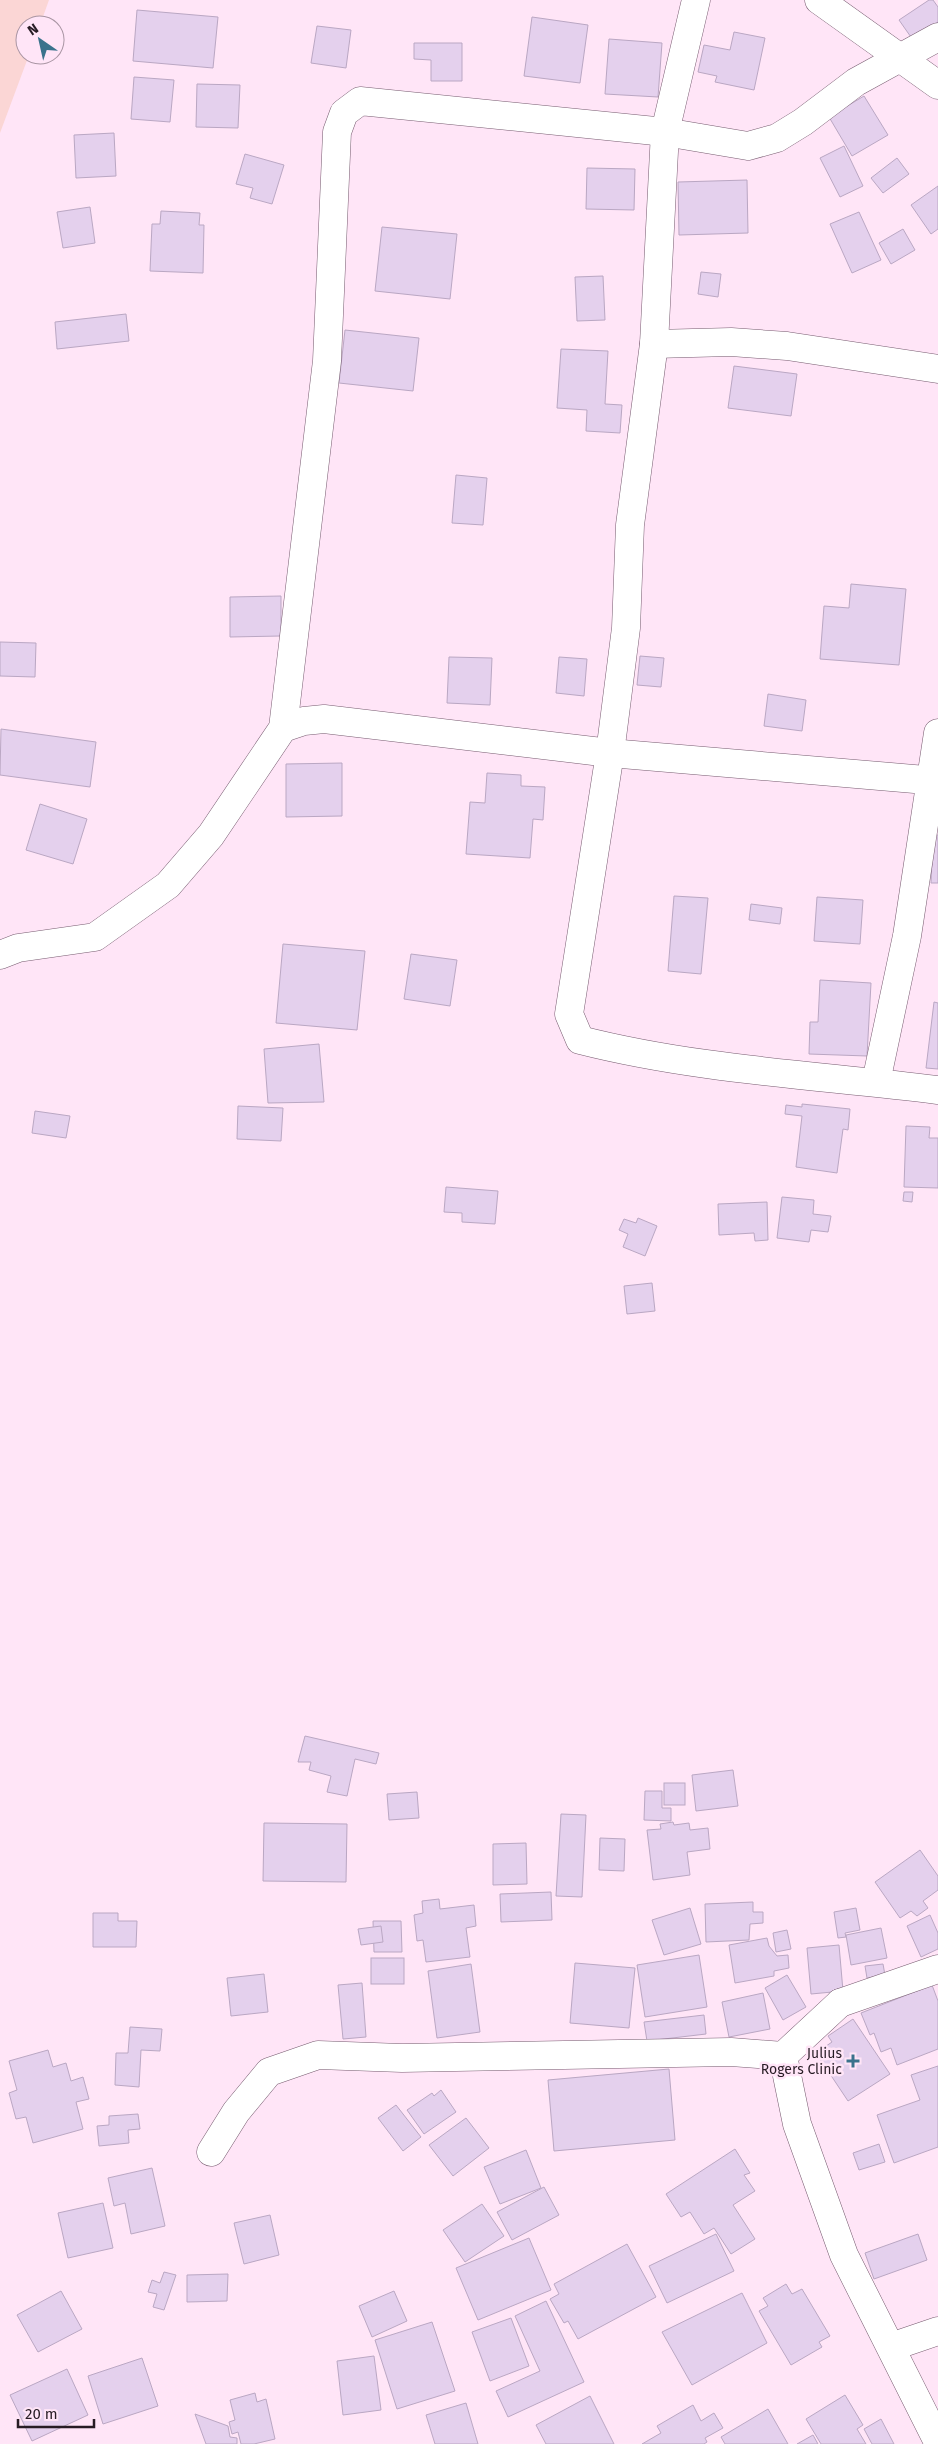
<svg xmlns="http://www.w3.org/2000/svg" width="938" height="2444" font-family="'Fira Sans',sans-serif">
<style>
.green{fill:#fbd6d5}
.building{fill:#e4d0ed;stroke:#baa7c3}
.lines{fill:none;stroke-linecap:round;stroke-linejoin:round}
.minor-casing{stroke:#775c70;stroke-width:29}
.tertiary-casing{stroke:#775c70;stroke-width:29}
.minor{stroke:#fff;stroke-width:28}
.tertiary{stroke:#fff;stroke-width:28}
.poi-dot{fill:#3a728c;stroke:#ffe5f7;stroke-width:2}
.labels{text-anchor:middle;dominant-baseline:central;stroke-width:5;stroke-linejoin:round;paint-order:stroke}
.poi-label{font-size:14px;fill:#271c24;stroke:#ffe5f7;text-anchor:end}
</style>
<rect width="100%" height="100%" fill="#ffe5f7"/>
<!-- green -->
<path class="green" d="M 0,0 L 49,0 L 40,25 L 25,25 L 25,55 L 29,55 L 0,133 Z"/>
<!-- building -->
<g class="building">
<path d="M 929,0 L 933,0 L 938,7 L 938,22 L 913,40 L 899,20 Z"/>
<path d="M 137,10 L 218,17 L 213,68 L 133,61 Z"/>
<path d="M 532,17 L 588,25 L 580,83 L 524,76 Z"/>
<path d="M 317,26 L 351,30 L 346,68 L 311,63 Z"/>
<path d="M 734,32 L 765,38 L 754,90 L 715,82 L 717,76 L 698,72 L 704,45 L 730,50 Z"/>
<path d="M 609,39 L 662,43 L 658,97 L 605,94 Z"/>
<path d="M 414,43 L 462,43 L 462,81 L 431,81 L 431,60 L 414,59 Z"/>
<path d="M 134,77 L 174,80 L 170,122 L 131,119 Z"/>
<path d="M 197,84 L 240,85 L 238,128 L 196,127 Z"/>
<path d="M 864,96 L 888,135 L 852,156 L 829,117 Z"/>
<path d="M 114,133 L 116,176 L 76,178 L 74,135 Z"/>
<path d="M 844,146 L 863,186 L 840,197 L 820,158 Z"/>
<path d="M 245,154 L 284,165 L 272,204 L 250,198 L 253,188 L 236,184 Z"/>
<path d="M 897,158 L 909,174 L 883,193 L 871,178 Z"/>
<path d="M 587,168 L 635,169 L 634,210 L 586,209 Z"/>
<path d="M 747,180 L 748,233 L 679,235 L 678,182 Z"/>
<path d="M 938,186 L 938,229 L 931,234 L 911,205 Z"/>
<path d="M 90,207 L 95,243 L 63,248 L 57,212 Z"/>
<path d="M 161,211 L 200,213 L 199,225 L 204,225 L 203,273 L 150,271 L 152,224 L 160,224 Z"/>
<path d="M 859,212 L 881,260 L 852,273 L 830,224 Z"/>
<path d="M 382,227 L 457,234 L 450,299 L 375,291 Z"/>
<path d="M 903,229 L 915,250 L 891,264 L 879,243 Z"/>
<path d="M 701,272 L 721,274 L 718,297 L 698,294 Z"/>
<path d="M 603,276 L 605,320 L 577,321 L 575,277 Z"/>
<path d="M 126,314 L 129,341 L 57,349 L 55,322 Z"/>
<path d="M 345,330 L 419,338 L 413,391 L 339,383 Z"/>
<path d="M 561,349 L 608,351 L 605,404 L 622,405 L 620,433 L 586,431 L 587,410 L 557,408 Z"/>
<path d="M 734,366 L 797,374 L 791,416 L 728,408 Z"/>
<path d="M 456,475 L 487,478 L 483,525 L 452,523 Z"/>
<path d="M 851,584 L 906,589 L 899,665 L 820,659 L 824,606 L 849,608 Z"/>
<path d="M 281,596 L 281,636 L 230,637 L 230,597 Z"/>
<path d="M 0,642 L 36,643 L 35,677 L 0,676 Z"/>
<path d="M 640,656 L 664,658 L 661,687 L 637,685 Z"/>
<path d="M 449,657 L 492,658 L 490,705 L 447,703 Z"/>
<path d="M 559,657 L 587,659 L 584,696 L 556,693 Z"/>
<path d="M 768,694 L 806,700 L 802,731 L 764,726 Z"/>
<path d="M 1,729 L 96,742 L 90,787 L 0,775 Z"/>
<path d="M 342,763 L 342,816 L 286,817 L 286,764 Z"/>
<path d="M 487,773 L 521,775 L 521,786 L 545,787 L 543,820 L 533,819 L 530,858 L 466,854 L 470,802 L 485,803 Z"/>
<path d="M 40,804 L 87,819 L 73,864 L 26,850 Z"/>
<path d="M 933,835 L 938,835 L 938,883 L 931,883 Z"/>
<path d="M 674,896 L 708,898 L 701,974 L 668,971 Z"/>
<path d="M 817,897 L 863,900 L 860,944 L 814,941 Z"/>
<path d="M 751,904 L 782,908 L 780,924 L 749,920 Z"/>
<path d="M 283,944 L 365,951 L 357,1030 L 276,1023 Z"/>
<path d="M 411,954 L 457,960 L 450,1006 L 404,999 Z"/>
<path d="M 820,980 L 871,983 L 867,1056 L 809,1054 L 810,1022 L 818,1022 Z"/>
<path d="M 934,1002 L 938,1003 L 938,1069 L 926,1068 Z"/>
<path d="M 319,1044 L 324,1102 L 268,1103 L 264,1049 Z"/>
<path d="M 802,1104 L 850,1109 L 848,1130 L 843,1129 L 837,1173 L 796,1167 L 802,1116 L 785,1114 L 786,1105 L 802,1107 Z"/>
<path d="M 238,1106 L 283,1108 L 281,1141 L 237,1139 Z"/>
<path d="M 35,1111 L 70,1116 L 66,1138 L 32,1133 Z"/>
<path d="M 906,1126 L 930,1127 L 929,1138 L 938,1138 L 938,1188 L 904,1187 Z"/>
<path d="M 446,1187 L 498,1191 L 495,1224 L 462,1222 L 462,1213 L 444,1212 Z"/>
<path d="M 904,1192 L 913,1192 L 912,1202 L 903,1201 Z"/>
<path d="M 782,1197 L 814,1200 L 813,1214 L 831,1216 L 828,1232 L 811,1230 L 809,1242 L 777,1238 Z"/>
<path d="M 767,1202 L 768,1240 L 755,1241 L 754,1233 L 719,1235 L 718,1204 Z"/>
<path d="M 638,1218 L 657,1226 L 645,1256 L 623,1247 L 628,1234 L 619,1230 L 624,1219 L 636,1223 Z"/>
<path d="M 652,1283 L 655,1311 L 627,1314 L 624,1286 Z"/>
<path d="M 305,1736 L 379,1753 L 376,1764 L 355,1759 L 347,1796 L 327,1792 L 331,1776 L 309,1770 L 311,1762 L 298,1762 Z"/>
<path d="M 733,1770 L 738,1806 L 696,1811 L 692,1775 Z"/>
<rect x="664" y="1783" width="21" height="22"/>
<path d="M 645,1791 L 662,1791 L 662,1808 L 671,1808 L 671,1821 L 644,1820 Z"/>
<path d="M 417,1792 L 419,1818 L 389,1820 L 387,1794 Z"/>
<path d="M 561,1814 L 586,1815 L 582,1897 L 556,1896 Z"/>
<path d="M 673,1822 L 674,1825 L 689,1823 L 690,1830 L 708,1828 L 710,1849 L 687,1852 L 690,1875 L 653,1880 L 647,1830 L 661,1829 L 660,1824 Z"/>
<path d="M 264,1823 L 347,1824 L 346,1882 L 263,1881 Z"/>
<path d="M 600,1838 L 625,1839 L 624,1871 L 599,1870 Z"/>
<path d="M 526,1843 L 527,1884 L 493,1885 L 493,1844 Z"/>
<path d="M 920,1850 L 938,1876 L 938,1890 L 923,1901 L 928,1908 L 917,1916 L 911,1911 L 900,1918 L 875,1882 Z"/>
<path d="M 551,1892 L 552,1920 L 501,1922 L 500,1894 Z"/>
<path d="M 439,1899 L 440,1909 L 474,1905 L 476,1926 L 466,1928 L 470,1957 L 426,1962 L 423,1940 L 417,1941 L 414,1915 L 423,1913 L 422,1901 Z"/>
<path d="M 753,1902 L 753,1912 L 763,1912 L 763,1923 L 750,1924 L 749,1940 L 706,1942 L 705,1904 Z"/>
<path d="M 690,1908 L 701,1944 L 664,1955 L 652,1920 Z"/>
<path d="M 856,1908 L 860,1930 L 845,1933 L 846,1937 L 838,1938 L 834,1912 Z"/>
<path d="M 93,1913 L 118,1913 L 118,1921 L 137,1921 L 136,1947 L 93,1947 Z"/>
<path d="M 930,1915 L 938,1933 L 938,1949 L 921,1957 L 907,1926 Z"/>
<path d="M 373,1921 L 401,1921 L 402,1952 L 374,1952 Z"/>
<path d="M 381,1926 L 383,1942 L 361,1945 L 358,1929 Z"/>
<path d="M 881,1928 L 887,1958 L 851,1965 L 846,1935 Z"/>
<path d="M 787,1930 L 791,1949 L 776,1952 L 773,1933 Z"/>
<path d="M 767,1938 L 769,1946 L 777,1956 L 788,1955 L 789,1968 L 774,1971 L 774,1976 L 735,1983 L 729,1945 Z"/>
<path d="M 839,1945 L 843,1991 L 811,1994 L 807,1948 Z"/>
<path d="M 699,1955 L 707,2007 L 645,2017 L 637,1965 Z"/>
<rect x="371" y="1958" width="33" height="26"/>
<path d="M 575,1963 L 635,1968 L 629,2028 L 570,2023 Z"/>
<path d="M 471,1964 L 480,2032 L 437,2038 L 428,1971 Z"/>
<path d="M 883,1964 L 885,1975 L 867,1978 L 865,1966 Z"/>
<path d="M 264,1974 L 268,2012 L 231,2016 L 227,1978 Z"/>
<path d="M 787,1975 L 806,2007 L 783,2020 L 765,1988 Z"/>
<path d="M 362,1983 L 366,2037 L 343,2039 L 338,1985 Z"/>
<path d="M 932,1985 L 938,2001 L 938,2049 L 897,2065 L 891,2048 L 881,2052 L 874,2033 L 870,2035 L 861,2013 Z"/>
<path d="M 763,1993 L 770,2029 L 729,2037 L 722,2002 Z"/>
<path d="M 704,2015 L 706,2034 L 647,2041 L 644,2022 Z"/>
<path d="M 853,2019 L 890,2074 L 848,2101 L 816,2053 L 832,2042 L 828,2036 Z"/>
<path d="M 130,2027 L 162,2029 L 160,2051 L 141,2050 L 139,2087 L 115,2085 L 116,2053 L 128,2053 Z"/>
<path d="M 48,2050 L 53,2067 L 66,2063 L 71,2081 L 83,2077 L 89,2099 L 76,2102 L 83,2129 L 33,2143 L 26,2117 L 16,2119 L 9,2093 L 17,2090 L 9,2061 Z"/>
<path d="M 938,2066 L 938,2147 L 894,2163 L 877,2115 L 920,2100 L 911,2075 Z"/>
<path d="M 669,2069 L 675,2140 L 554,2151 L 548,2080 Z"/>
<path d="M 441,2090 L 456,2112 L 424,2134 L 407,2110 L 432,2093 L 434,2096 Z"/>
<path d="M 396,2105 L 421,2137 L 403,2151 L 378,2118 Z"/>
<path d="M 138,2114 L 140,2129 L 128,2130 L 129,2143 L 99,2146 L 97,2126 L 109,2125 L 109,2116 Z"/>
<path d="M 466,2118 L 489,2148 L 453,2176 L 429,2145 Z"/>
<path d="M 879,2144 L 885,2162 L 859,2170 L 853,2153 Z"/>
<path d="M 735,2149 L 750,2173 L 744,2175 L 755,2191 L 733,2205 L 755,2239 L 731,2254 L 714,2228 L 704,2234 L 690,2212 L 681,2217 L 666,2194 Z"/>
<path d="M 526,2150 L 541,2188 L 500,2204 L 484,2167 Z"/>
<path d="M 152,2168 L 165,2226 L 131,2234 L 125,2203 L 114,2206 L 108,2178 Z"/>
<path d="M 544,2187 L 559,2215 L 512,2240 L 497,2212 Z"/>
<path d="M 103,2203 L 113,2248 L 68,2258 L 58,2213 Z"/>
<path d="M 482,2204 L 504,2236 L 465,2262 L 443,2230 Z"/>
<path d="M 270,2215 L 279,2255 L 244,2264 L 234,2223 Z"/>
<path d="M 716,2234 L 734,2271 L 667,2303 L 649,2266 Z"/>
<path d="M 918,2234 L 927,2260 L 874,2279 L 865,2253 Z"/>
<path d="M 529,2238 L 551,2290 L 478,2320 L 456,2268 Z"/>
<path d="M 627,2244 L 656,2297 L 578,2339 L 568,2321 L 564,2323 L 550,2299 L 559,2294 L 554,2284 Z"/>
<path d="M 164,2272 L 176,2275 L 164,2310 L 153,2307 L 157,2294 L 148,2292 L 152,2280 L 160,2283 Z"/>
<path d="M 228,2274 L 227,2301 L 187,2302 L 187,2275 Z"/>
<path d="M 786,2284 L 792,2294 L 802,2289 L 830,2336 L 819,2342 L 822,2347 L 791,2365 L 759,2311 L 768,2306 L 763,2298 Z"/>
<path d="M 61,2291 L 82,2329 L 38,2352 L 17,2315 Z"/>
<path d="M 394,2291 L 407,2321 L 372,2337 L 359,2306 Z"/>
<path d="M 742,2293 L 767,2343 L 692,2385 L 662,2332 Z"/>
<path d="M 546,2301 L 584,2382 L 508,2417 L 496,2391 L 540,2371 L 515,2316 Z"/>
<path d="M 511,2318 L 529,2366 L 490,2381 L 472,2332 Z"/>
<path d="M 432,2322 L 455,2391 L 397,2409 L 375,2340 Z"/>
<path d="M 374,2356 L 381,2410 L 343,2415 L 337,2361 Z"/>
<path d="M 142,2358 L 158,2406 L 103,2424 L 88,2376 Z"/>
<path d="M 67,2369 L 88,2415 L 32,2441 L 10,2395 Z"/>
<path d="M 255,2393 L 257,2402 L 266,2399 L 275,2439 L 254,2444 L 241,2444 L 238,2432 L 232,2434 L 229,2422 L 235,2420 L 230,2400 Z"/>
<path d="M 845,2395 L 863,2425 L 857,2429 L 866,2444 L 821,2444 L 806,2419 Z"/>
<path d="M 590,2396 L 614,2444 L 546,2444 L 536,2425 Z"/>
<path d="M 466,2403 L 478,2444 L 435,2444 L 426,2415 Z"/>
<path d="M 693,2405 L 701,2421 L 714,2413 L 723,2428 L 705,2438 L 707,2442 L 704,2444 L 642,2444 L 661,2433 L 657,2426 Z"/>
<path d="M 768,2409 L 788,2444 L 725,2444 L 721,2437 Z"/>
<path d="M 195,2414 L 228,2426 L 230,2437 L 237,2438 L 237,2444 L 206,2444 Z"/>
<path d="M 881,2419 L 894,2444 L 872,2444 L 864,2429 Z"/>
<path d="M 813,2435 L 818,2444 L 797,2444 Z"/>
</g>
<g class="lines">
<!-- minor casing -->
<g class="minor-casing">
<g id="minor">
<path d="M 696,0 L 665,132 L 654,344 L 630,525 L 626,628 L 610,753 L 569,1014 L 580,1040 C 698,1070 818,1075 938,1090"/>
<path d="M 819,0 L 938,85"/>
<path d="M 654,344 L 731,342 L 787,346 L 938,369"/>
<path d="M 283,728 L 304,721 L 324,719 L 610,753 L 938,781"/>
<path d="M 0,955 L 18,948 L 95,937 L 168,885 L 211,835 L 283,728 L 327,361 L 337,132 L 344,113 L 360,101 L 665,132 L 748,146 L 777,138 L 803,122 L 856,82 L 938,37"/>
<path d="M 876,1082 L 907,936 L 938,733"/>
<path d="M 840,2003 L 938,1969"/>
<path d="M 211,2152 L 236,2112 L 269,2072 L 318,2055 L 402,2058 L 731,2052 L 783,2056"/>
<path d="M 891,2347 L 938,2331"/>
</g>
</g>
<!-- tertiary casing -->
<g class="tertiary-casing">
<path id="tertiary" d="M 840,2003 L 783,2056 L 797,2124 L 844,2255 L 938,2442"/>
</g>
<!-- minor -->
<use href="#minor" class="minor"/>
<!-- tertiary -->
<use href="#tertiary" class="tertiary"/>
</g>
<!-- markers -->
<path class="poi-dot" d="M850.5 2053.5h5v5h5v5h-5v5h-5v-5h-5v-5h5z"/>
<g class="labels">
<!-- poi labels -->
<g class="poi-label">
<text x="842" y="2053">Julius<tspan x="842" dy="16">Rogers Clinic</tspan></text>
</g>
</g>
<!-- north arrow -->
<g transform="translate(40 40) rotate(326)"><circle r="24" fill="#ffe5f7" stroke="#a995a3"/>
<path d="M0-4L9 19L0 12L-9 19Z" fill="#3a728c"/>
<text y="-8" font-size="14" font-weight="bold" text-anchor="middle" fill="#271c24">N</text>
</g>
<!-- scale -->
<path d="M18 2419v8h76v-8" fill="none" stroke="#271c24" stroke-width="2.5"/>
<text x="25" y="2419" font-size="15" fill="#271c24" stroke="#ffe5f7" stroke-width="4" paint-order="stroke">20 m</text>
</svg>
